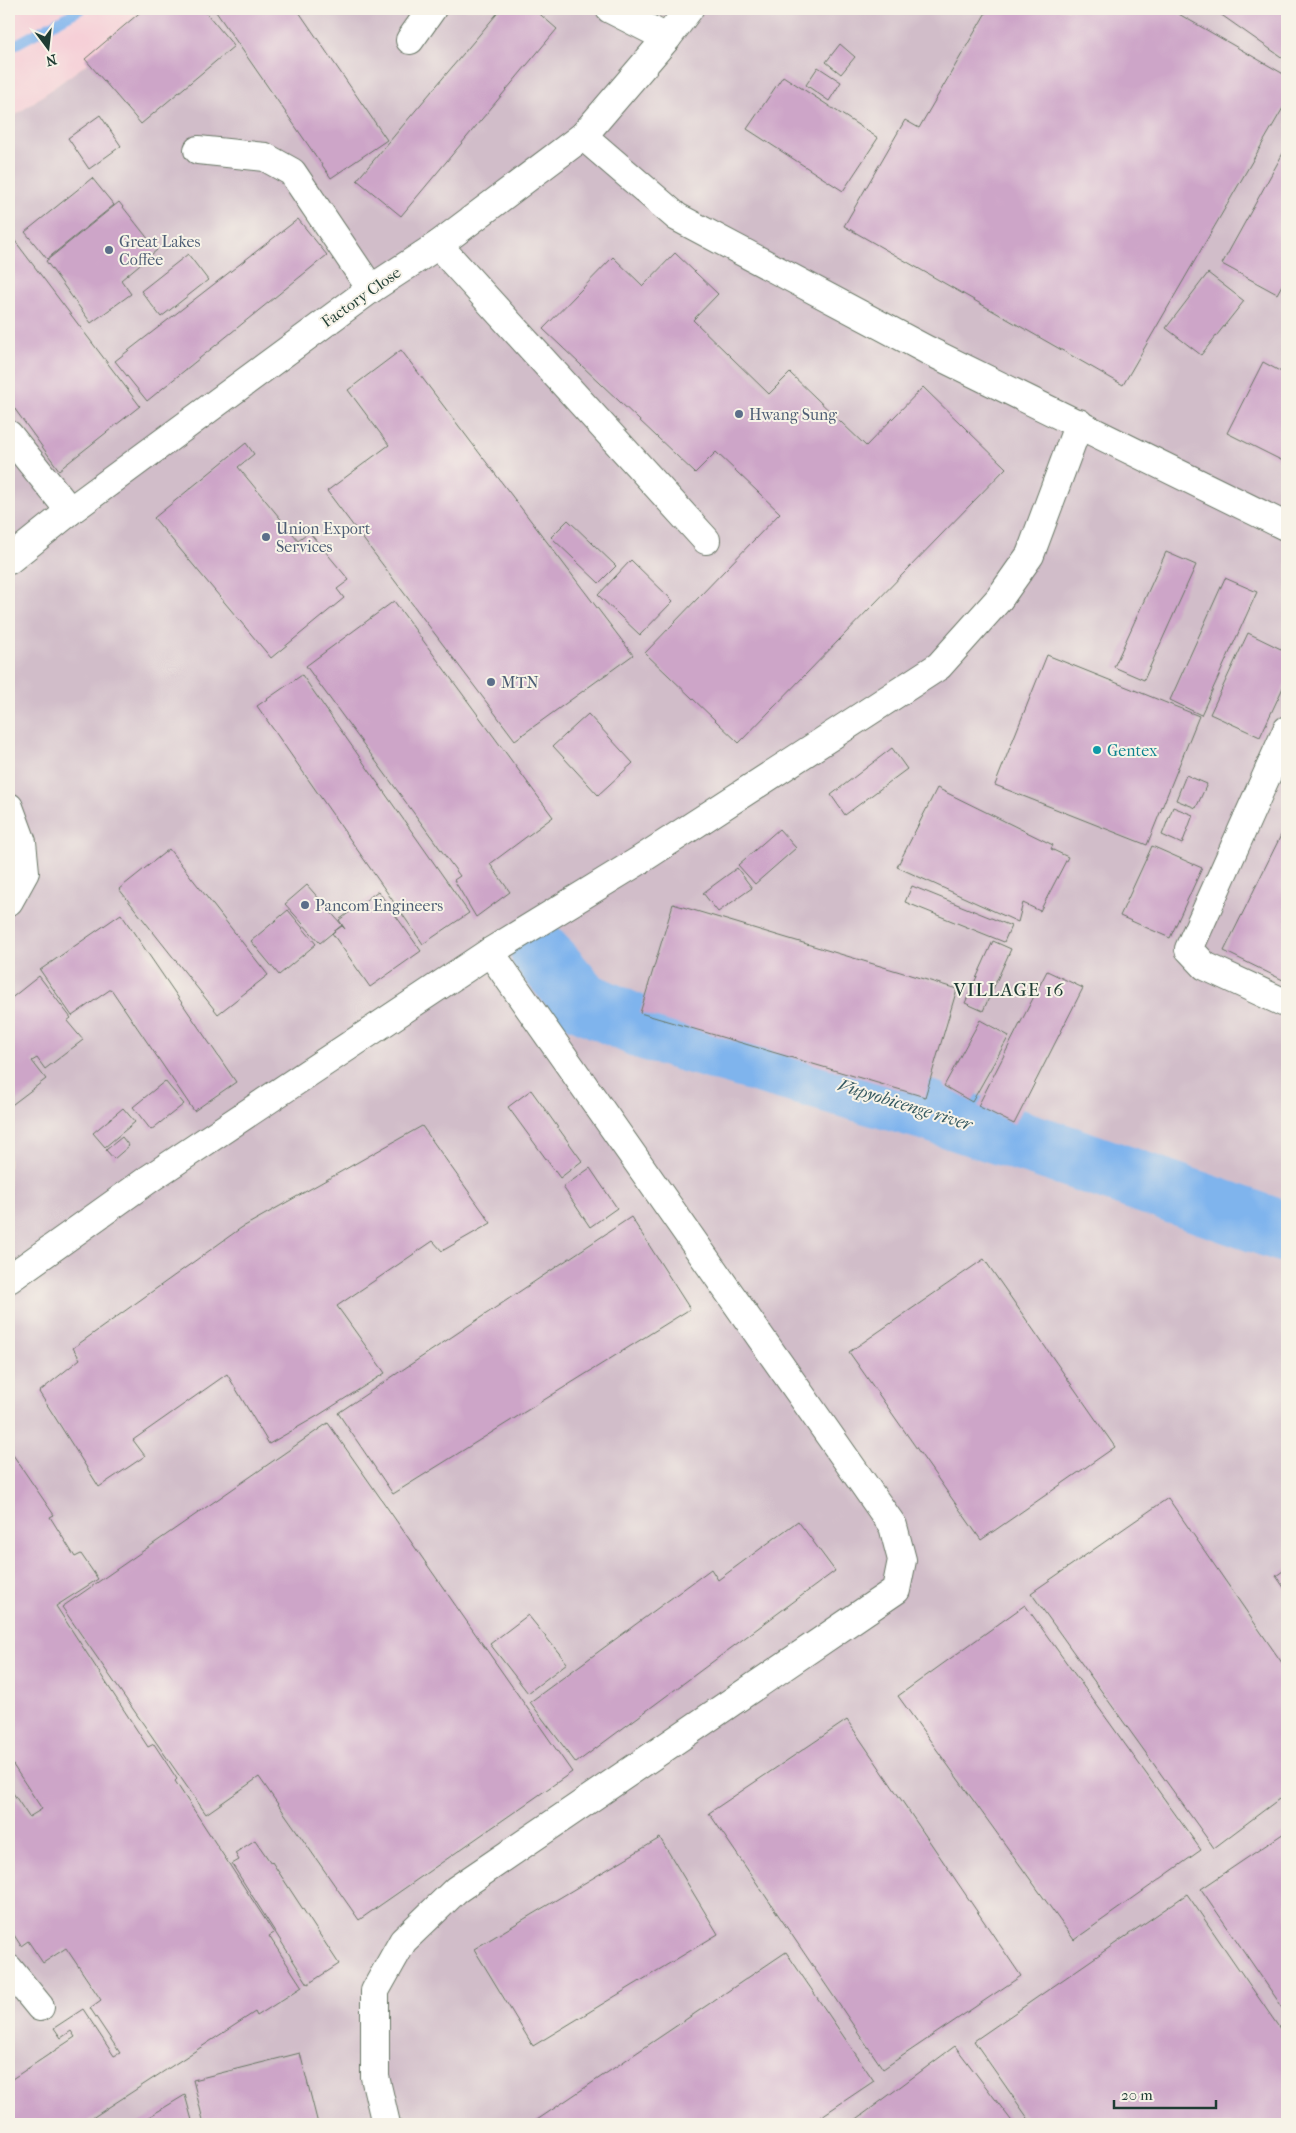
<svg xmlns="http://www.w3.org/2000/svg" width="1296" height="2133" font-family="'IM FELL French Canon',serif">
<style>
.built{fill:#f6cfd7}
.industrial{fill:#d1bdc9}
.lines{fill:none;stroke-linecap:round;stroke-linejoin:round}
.stream{stroke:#7fb4ed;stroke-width:10}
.river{stroke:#7fb4ed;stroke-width:61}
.building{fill:#cda5c8}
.minor-casing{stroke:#687665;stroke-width:30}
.minor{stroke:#fff;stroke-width:28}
.service-dot{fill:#5c6f8a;stroke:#f7f3e8;stroke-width:2}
.culture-dot{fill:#0f9aa8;stroke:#f7f3e8;stroke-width:2}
.labels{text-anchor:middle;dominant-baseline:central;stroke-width:4;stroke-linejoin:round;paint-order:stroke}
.service-label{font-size:16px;fill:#4e5e75;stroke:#f7f3e8;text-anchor:start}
.street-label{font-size:16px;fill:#1f3d34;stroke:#f7f3e8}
.culture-label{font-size:16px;fill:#0d838f;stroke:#f7f3e8;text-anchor:start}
.water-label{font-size:18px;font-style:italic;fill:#375b62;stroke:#f7f3e8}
.quarter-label{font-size:19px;letter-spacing:1px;fill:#1f3d34;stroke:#f7f3e8}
</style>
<rect width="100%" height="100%" fill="#f7f3e8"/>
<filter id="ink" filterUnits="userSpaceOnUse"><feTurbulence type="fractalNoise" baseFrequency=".02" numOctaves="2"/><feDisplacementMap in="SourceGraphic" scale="10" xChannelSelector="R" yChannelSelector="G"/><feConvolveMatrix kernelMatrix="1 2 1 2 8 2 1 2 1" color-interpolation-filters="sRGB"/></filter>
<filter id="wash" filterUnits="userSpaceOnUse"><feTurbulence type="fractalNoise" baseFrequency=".0096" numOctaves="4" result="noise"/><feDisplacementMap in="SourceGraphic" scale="20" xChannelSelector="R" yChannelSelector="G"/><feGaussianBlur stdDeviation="1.12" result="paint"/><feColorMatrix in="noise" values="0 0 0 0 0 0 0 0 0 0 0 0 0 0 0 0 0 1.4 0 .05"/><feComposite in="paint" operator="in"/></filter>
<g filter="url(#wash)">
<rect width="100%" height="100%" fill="#efe0c1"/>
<!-- built -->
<path class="built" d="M 9,9 L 163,9 L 9,120 Z"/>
<!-- industrial -->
<path class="industrial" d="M 163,9 L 1287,9 L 1287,2124 L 9,2124 L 9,120 Z"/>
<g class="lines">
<!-- stream -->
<path class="stream" d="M 9,48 L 81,9"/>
<!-- river -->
<path class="river" d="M 541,953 L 582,1001 L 646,1030 L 929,1111 L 1067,1156 L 1287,1233"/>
</g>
<g id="blocks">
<!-- building -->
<g class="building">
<path d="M 144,9 L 203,9 L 234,46 L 141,124 L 85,59 Z"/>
<path d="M 214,9 L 297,9 L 387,140 L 331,178 Z"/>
<path d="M 501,9 L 534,9 L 557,29 L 401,216 L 357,180 Z"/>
<path d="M 988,9 L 1170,9 L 1287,76 L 1287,101 L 1123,385 L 844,226 L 905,120 L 919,128 Z"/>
<path d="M 1213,9 L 1287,9 L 1287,61 Z"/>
<path d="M 840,44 L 855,57 L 841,74 L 826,62 Z"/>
<path d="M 818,67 L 841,82 L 829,101 L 806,85 Z"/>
<path d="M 783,76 L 878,138 L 843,191 L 747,129 Z"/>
<path d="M 100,115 L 121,146 L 89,169 L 68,138 Z"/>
<path d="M 1287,146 L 1287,276 L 1277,294 L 1222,264 Z"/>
<path d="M 92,178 L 114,205 L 47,259 L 25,232 Z"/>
<path d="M 119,202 L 157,250 L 121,280 L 131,294 L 91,323 L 46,261 Z"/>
<path d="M 298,219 L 327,255 L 147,401 L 115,361 Z"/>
<path d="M 9,233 L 140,406 L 59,470 L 9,401 Z"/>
<path d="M 675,253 L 718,294 L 693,320 L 769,394 L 790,373 L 866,446 L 923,387 L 1006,468 L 739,743 L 645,653 L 780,513 L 716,452 L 695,473 L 543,329 L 613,257 L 643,286 Z"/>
<path d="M 188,254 L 208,280 L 161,317 L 141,291 Z"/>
<path d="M 1208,273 L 1244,301 L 1201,355 L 1166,328 Z"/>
<path d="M 401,350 L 633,655 L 515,740 L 327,491 L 389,445 L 348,390 Z"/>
<path d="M 1263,362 L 1287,375 L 1287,463 L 1227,433 Z"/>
<path d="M 246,443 L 254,454 L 238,467 L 298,540 L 309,532 L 349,580 L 337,589 L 344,598 L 271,658 L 154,518 Z"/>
<path d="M 568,520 L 616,566 L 599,583 L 551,537 Z"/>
<path d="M 1166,552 L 1196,565 L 1144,680 L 1114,667 Z"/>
<path d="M 631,560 L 673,601 L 640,635 L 598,595 Z"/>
<path d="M 1225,578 L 1257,592 L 1201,715 L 1170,700 Z"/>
<path d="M 394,601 L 553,817 L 490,864 L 510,892 L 476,917 L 454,880 L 460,876 L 306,666 Z"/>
<path d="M 1248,633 L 1287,652 L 1287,679 L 1260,737 L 1210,714 Z"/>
<path d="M 1047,655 L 1199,716 L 1147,845 L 995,785 Z"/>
<path d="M 302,675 L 469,913 L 423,944 L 257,706 Z"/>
<path d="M 588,714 L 633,763 L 598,795 L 553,746 Z"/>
<path d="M 892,748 L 907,769 L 845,815 L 831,795 Z"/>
<path d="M 1186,775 L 1207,784 L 1196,808 L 1176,800 Z"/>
<path d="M 937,788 L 1053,845 L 1051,849 L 1068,857 L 1040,911 L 1023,903 L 1018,922 L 897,867 Z"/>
<path d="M 1173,807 L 1193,815 L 1182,844 L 1162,835 Z"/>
<path d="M 1287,823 L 1287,982 L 1224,951 Z"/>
<path d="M 779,829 L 796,848 L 755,884 L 738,865 Z"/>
<path d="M 1152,846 L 1202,868 L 1170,938 L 1120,916 Z"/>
<path d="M 169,849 L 268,975 L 218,1014 L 119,889 Z"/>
<path d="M 737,868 L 752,888 L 718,912 L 703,893 Z"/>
<path d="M 307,885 L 342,925 L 320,943 L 285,904 Z"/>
<path d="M 912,886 L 1011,926 L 1004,942 L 905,902 Z"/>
<path d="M 378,891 L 421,951 L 370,987 L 332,933 L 342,926 L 345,929 L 339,920 Z"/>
<path d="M 673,904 L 957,989 L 925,1097 L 640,1013 Z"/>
<path d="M 288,910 L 316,944 L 279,975 L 251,941 Z"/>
<path d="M 121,914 L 236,1082 L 194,1111 L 111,989 L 72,1016 L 40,970 Z"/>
<path d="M 993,941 L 1011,949 L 983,1011 L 965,1003 Z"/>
<path d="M 1047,971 L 1083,988 L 1014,1124 L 978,1106 Z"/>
<path d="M 39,976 L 71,1018 L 67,1021 L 83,1040 L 45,1069 L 37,1058 L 32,1061 L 46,1079 L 9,1107 L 9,1000 Z"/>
<path d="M 980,1020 L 1009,1036 L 972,1102 L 944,1086 Z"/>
<path d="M 165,1081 L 184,1104 L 151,1130 L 133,1107 Z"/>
<path d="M 531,1090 L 582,1161 L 560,1178 L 508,1107 Z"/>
<path d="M 123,1108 L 135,1122 L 105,1147 L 93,1133 Z"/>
<path d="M 422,1126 L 491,1223 L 442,1251 L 433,1241 L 337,1306 L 385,1373 L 319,1415 L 269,1444 L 227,1374 L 133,1440 L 145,1456 L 99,1487 L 39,1392 L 80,1359 L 73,1348 L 241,1228 Z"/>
<path d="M 122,1137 L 129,1146 L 114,1159 L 106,1150 Z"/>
<path d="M 590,1168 L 617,1208 L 590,1227 L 563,1187 Z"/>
<path d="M 631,1217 L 690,1309 L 393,1494 L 338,1413 Z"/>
<path d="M 984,1259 L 1115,1447 L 981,1540 L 849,1352 Z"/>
<path d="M 328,1423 L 572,1772 L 359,1920 L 259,1777 L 206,1814 L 62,1607 Z"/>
<path d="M 9,1449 L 54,1515 L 50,1517 L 75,1557 L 81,1554 L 98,1579 L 56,1606 L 148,1747 L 154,1744 L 177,1779 L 175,1781 L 274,1933 L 269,1936 L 302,1987 L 257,2016 L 255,2012 L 83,2124 L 9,2124 L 9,2081 L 75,2037 L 71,2031 L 61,2038 L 54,2028 L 83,2009 L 114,2056 L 120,2053 L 90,2008 L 101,2000 L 66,1948 L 43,1963 L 28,1941 L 21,1946 L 9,1927 L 9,1787 L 29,1817 L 42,1809 L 9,1759 Z"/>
<path d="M 1168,1498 L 1287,1670 L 1287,1793 L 1214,1848 L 1031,1593 Z"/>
<path d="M 798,1521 L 835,1571 L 576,1763 L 530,1702 L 711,1569 L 718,1580 Z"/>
<path d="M 1287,1568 L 1287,1592 L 1276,1576 Z"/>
<path d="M 1025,1605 L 1201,1850 L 1074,1940 L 898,1696 Z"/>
<path d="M 528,1615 L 567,1663 L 528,1693 L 490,1644 Z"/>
<path d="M 847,1720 L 1021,1976 L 883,2069 L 709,1813 Z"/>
<path d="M 1287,1831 L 1287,2014 L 1201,1889 Z"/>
<path d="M 660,1838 L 718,1934 L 533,2046 L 474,1949 Z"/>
<path d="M 255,1840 L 271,1863 L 272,1862 L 339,1964 L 308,1984 L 232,1864 L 239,1860 L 235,1853 Z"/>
<path d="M 1187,1894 L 1287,2039 L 1287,2124 L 1032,2124 L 974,2041 Z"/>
<path d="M 786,1952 L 874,2081 L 810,2124 L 531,2124 Z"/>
<path d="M 955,2046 L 1014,2124 L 850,2124 Z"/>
<path d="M 300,2053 L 318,2124 L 204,2124 L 193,2080 Z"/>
<path d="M 185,2095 L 193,2124 L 137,2124 Z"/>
</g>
</g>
</g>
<g filter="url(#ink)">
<use href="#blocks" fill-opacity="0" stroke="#687665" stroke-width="1"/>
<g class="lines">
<!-- minor casing -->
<g class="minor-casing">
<g id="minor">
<path d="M 610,9 L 667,38"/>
<path d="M 410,40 L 432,9"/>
<path d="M 583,136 L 677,217 L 927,350 L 1287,527"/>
<path d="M 198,150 L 265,157 L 292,172 L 371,289"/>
<path d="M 438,245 L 706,540"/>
<path d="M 9,435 L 70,511"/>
<path d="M 9,560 L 70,511 L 371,289 L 438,245 L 583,136 L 667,38 L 689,9"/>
<path d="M 1287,730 L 1189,949 L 1205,966 L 1287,1004"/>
<path d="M 9,807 L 22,842 L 25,872 L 9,901"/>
<path d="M 9,1279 L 149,1179 L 490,952 L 637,862 L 939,666 L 999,599 L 1030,555 L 1079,423"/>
<path d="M 9,1969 L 40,2007"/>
<path d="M 386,2124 L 375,2077 L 375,1991 L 403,1941 L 456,1890 L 896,1590 L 902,1560 L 893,1526 L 490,952"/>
</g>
</g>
<!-- minor -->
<use href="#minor" class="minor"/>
</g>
</g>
<!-- markers -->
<g class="service-dot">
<circle cx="109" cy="250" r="5"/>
<circle cx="739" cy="414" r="5"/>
<circle cx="266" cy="537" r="5"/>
<circle cx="491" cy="682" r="5"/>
<circle cx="305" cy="905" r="5"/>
</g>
<circle class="culture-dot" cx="1097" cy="750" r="5"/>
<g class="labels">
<!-- service labels -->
<g class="service-label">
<text x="119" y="241">Great Lakes<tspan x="119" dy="18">Coffee</tspan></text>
<text x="749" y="414">Hwang Sung</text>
<text x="276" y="528">Union Export<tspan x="276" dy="18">Services</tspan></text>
<text x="501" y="682">MTN</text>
<text x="315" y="905">Pancom Engineers</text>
</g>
<!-- street labels -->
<g class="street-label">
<text transform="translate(361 297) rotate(-35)">Factory Close</text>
</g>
<!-- culture labels -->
<g class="culture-label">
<text x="1107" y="750">Gentex</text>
</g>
<!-- water labels -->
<g class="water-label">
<text transform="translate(905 1105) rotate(17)">Vupyobicenge river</text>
</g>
<!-- quarter labels -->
<g class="quarter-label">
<text x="1009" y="990">VILLAGE 16</text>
</g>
</g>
<!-- margin -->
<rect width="1296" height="2133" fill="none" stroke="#f7f3e8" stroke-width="30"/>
<!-- north arrow -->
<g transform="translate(48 48) rotate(165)" stroke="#f7f3e8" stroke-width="4" paint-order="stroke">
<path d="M0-4L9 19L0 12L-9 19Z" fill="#1f3d34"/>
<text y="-8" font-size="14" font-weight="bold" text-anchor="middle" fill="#1f3d34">N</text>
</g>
<!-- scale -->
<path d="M1114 2100v8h102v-8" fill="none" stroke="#1f3d34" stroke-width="2.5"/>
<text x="1121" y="2100" font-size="15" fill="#1f3d34" stroke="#f7f3e8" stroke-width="4" paint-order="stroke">20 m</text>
</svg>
